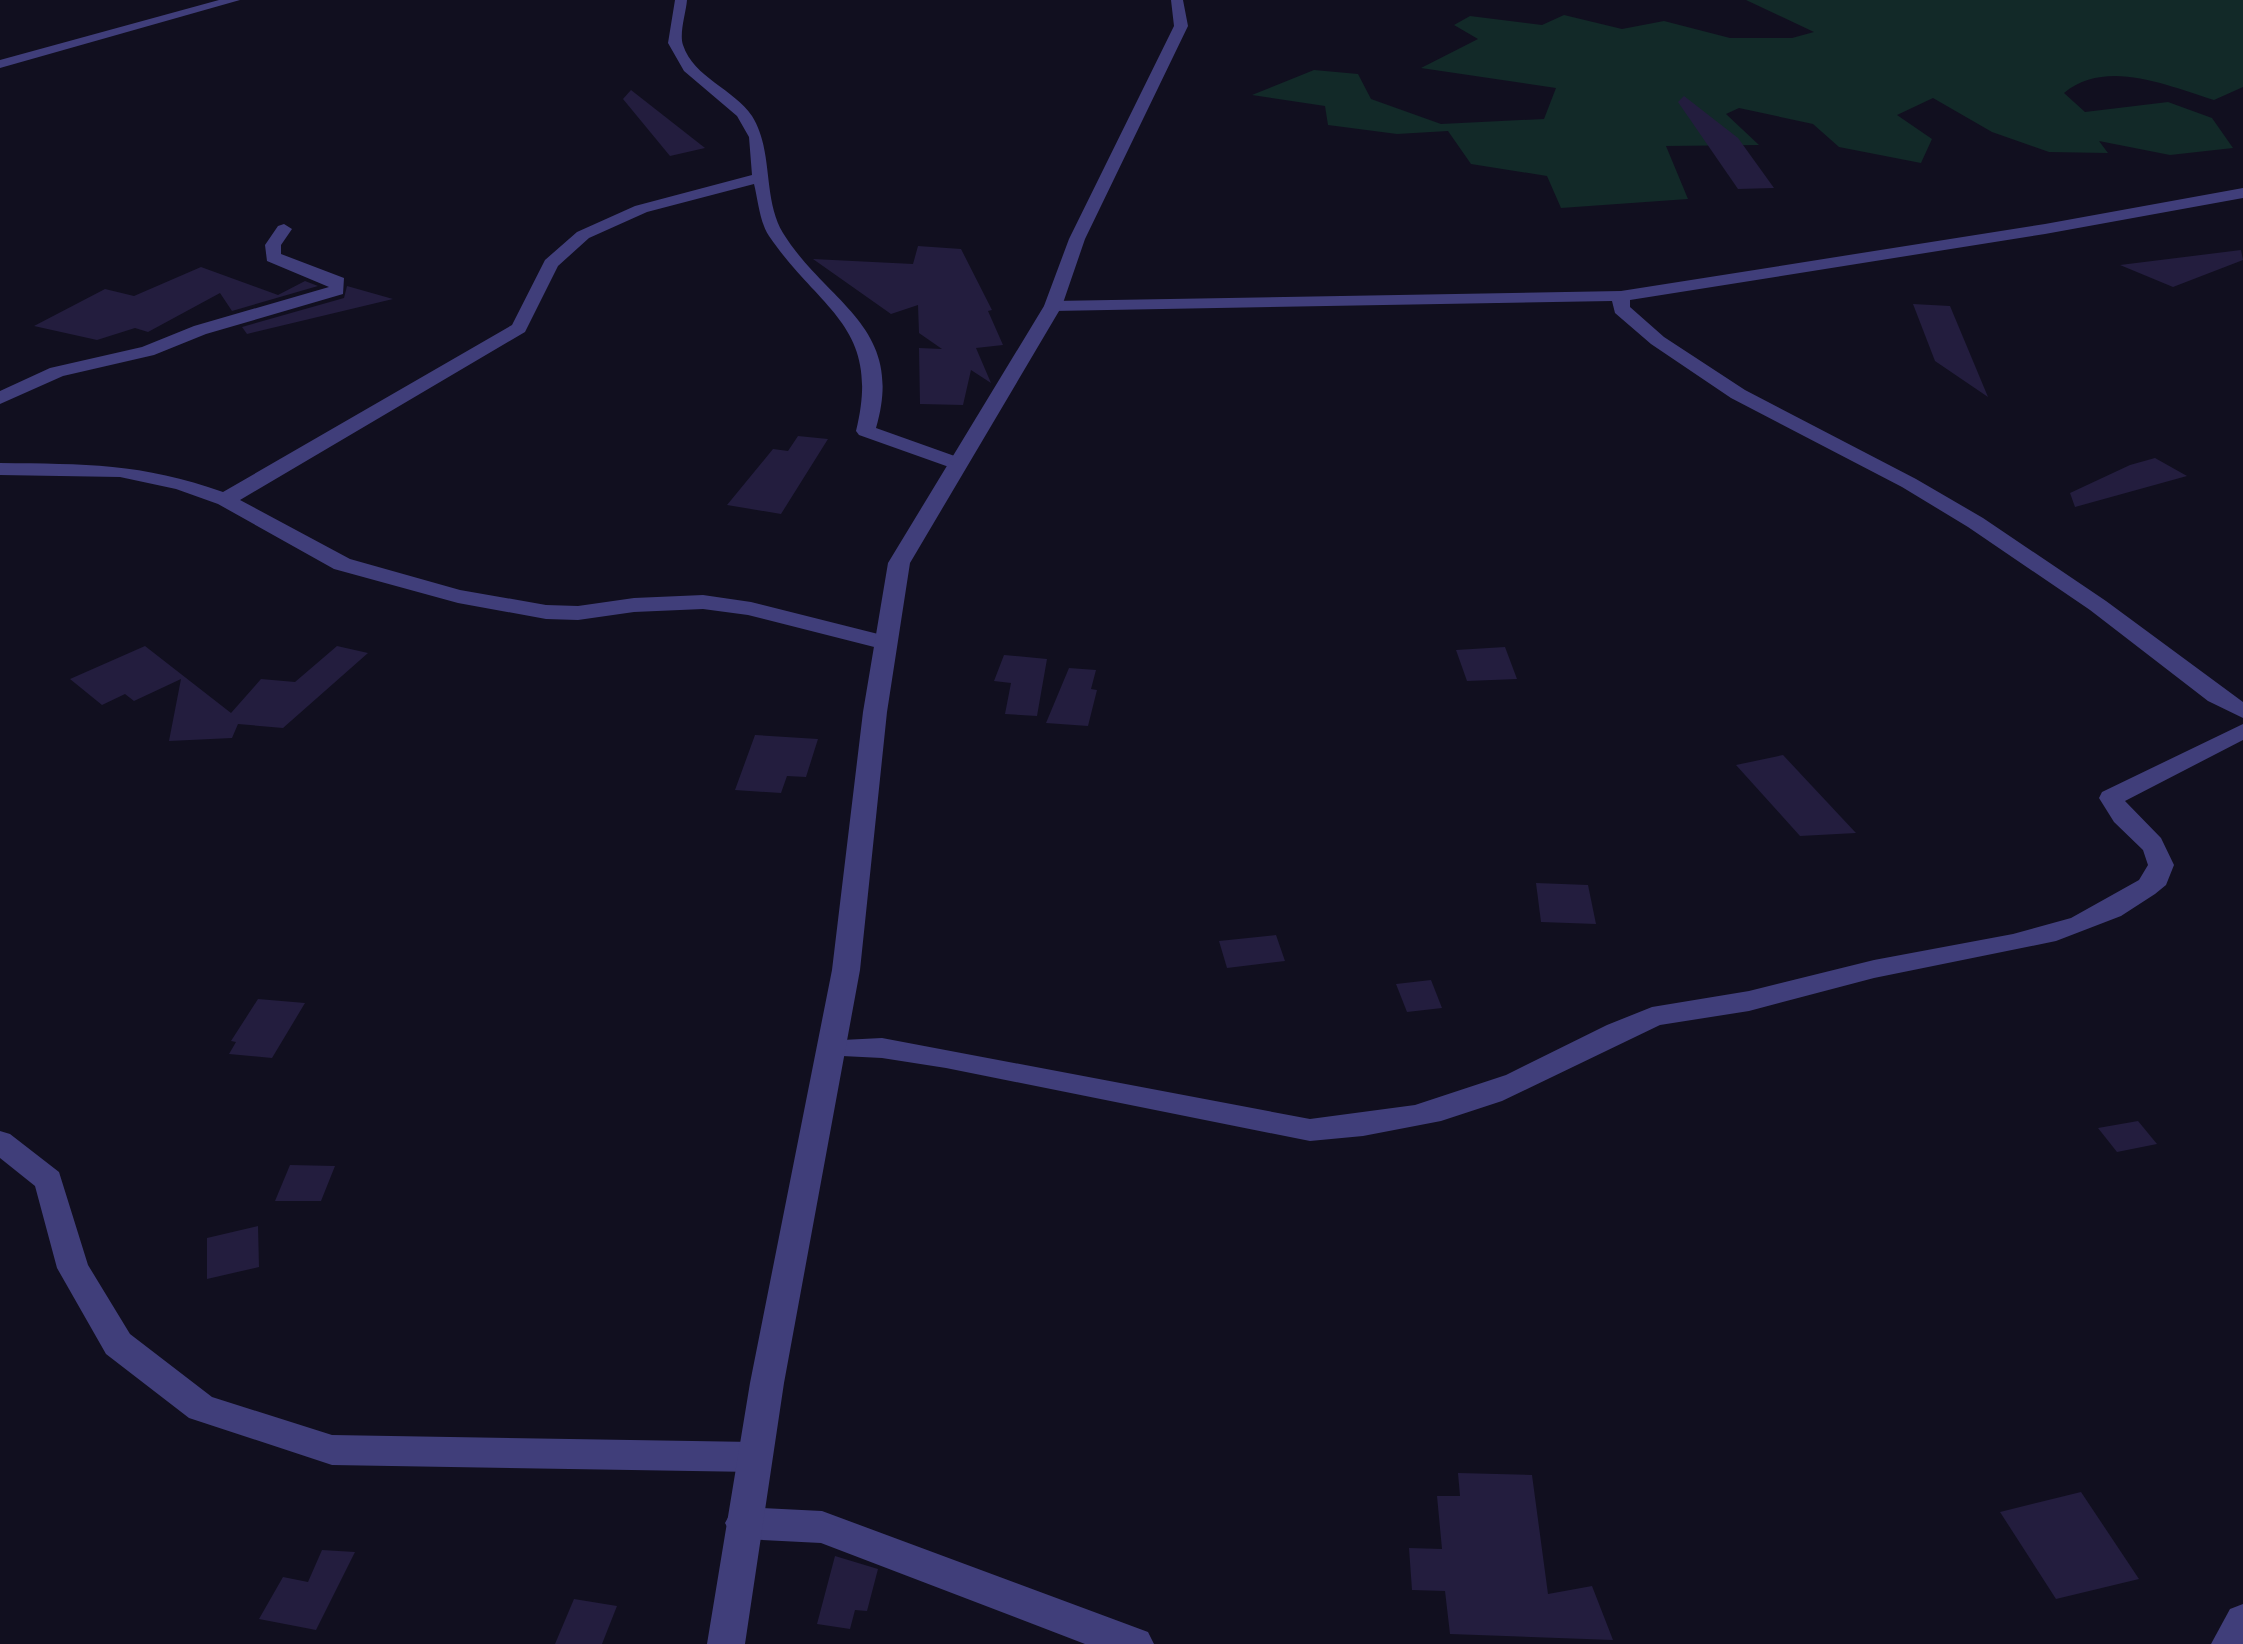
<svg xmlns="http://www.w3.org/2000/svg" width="2243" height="1644" font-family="'Nunito Sans',sans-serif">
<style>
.green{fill:#122928}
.building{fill:#231d3e}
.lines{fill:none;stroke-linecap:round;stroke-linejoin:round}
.minor{fill:#403e7a;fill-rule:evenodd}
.tertiary{fill:#403e7a;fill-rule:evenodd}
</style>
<rect width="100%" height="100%" fill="#110f1f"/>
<!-- green -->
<path class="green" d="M 1746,0 L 2243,0 L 2243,87 L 2214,100 C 2167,86 2107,58 2064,93 L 2085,112 L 2168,102 L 2212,118 L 2233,148 L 2170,155 L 2099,141 L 2108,153 L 2049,152 L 1992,132 L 1933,98 L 1897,115 L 1932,139 L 1921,163 L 1839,147 L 1813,124 L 1739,108 L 1726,114 L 1759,145 L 1666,146 L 1688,199 L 1561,208 L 1547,176 L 1471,164 L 1448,131 L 1397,134 L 1328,125 L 1325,106 L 1252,95 L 1314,70 L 1358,74 L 1371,99 L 1441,124 L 1544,119 L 1556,88 L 1421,68 L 1478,39 L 1454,25 L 1470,16 L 1542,25 L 1564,15 L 1622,29 L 1664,21 L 1730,38 L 1792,38 L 1814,32 Z"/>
<!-- building -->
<g class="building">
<path d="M 631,90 L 705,148 L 670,156 L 623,99 Z"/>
<path d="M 1684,96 L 1738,138 L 1774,188 L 1738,189 L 1678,102 Z"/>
<path d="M 918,246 L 961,249 L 992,310 L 988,311 L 1003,345 L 976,348 L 991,383 L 971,370 L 963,405 L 920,404 L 919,348 L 942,349 L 919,333 L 918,305 L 891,314 L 813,259 L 913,264 Z"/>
<path d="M 2241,250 L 2243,260 L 2173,287 L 2120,265 Z"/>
<path d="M 201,267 L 278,295 L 305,281 L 318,286 L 232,311 L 220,293 L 148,332 L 135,328 L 97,340 L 34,326 L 105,289 L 134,296 Z"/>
<path d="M 347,286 L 393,299 L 247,334 L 242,327 L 344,298 Z"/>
<path d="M 1913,304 L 1950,306 L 1988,397 L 1935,361 Z"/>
<path d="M 798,436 L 828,439 L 781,514 L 727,505 L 773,449 L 788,451 Z"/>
<path d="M 2155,458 L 2187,476 L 2075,507 L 2070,493 L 2130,465 Z"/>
<path d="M 145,646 L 231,713 L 261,679 L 295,682 L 337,646 L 368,653 L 283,728 L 238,724 L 232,738 L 169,741 L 181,679 L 134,701 L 125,694 L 102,705 L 70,679 Z"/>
<path d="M 1505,647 L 1517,679 L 1467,681 L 1456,650 Z"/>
<path d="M 1004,655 L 1047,659 L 1037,716 L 1005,714 L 1011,683 L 994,681 Z"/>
<path d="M 1069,668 L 1096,670 L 1091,689 L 1097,690 L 1088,726 L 1046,723 Z"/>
<path d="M 755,735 L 818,739 L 806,777 L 787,776 L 781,793 L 735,790 Z"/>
<path d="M 1783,755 L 1856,833 L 1800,836 L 1736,765 Z"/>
<path d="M 1536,883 L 1588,885 L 1596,924 L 1541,922 Z"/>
<path d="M 1276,935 L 1285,961 L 1227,968 L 1219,941 Z"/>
<path d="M 1431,980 L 1442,1008 L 1407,1012 L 1396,984 Z"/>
<path d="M 258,999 L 305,1003 L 272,1058 L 229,1054 L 236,1042 L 231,1041 Z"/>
<path d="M 2138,1121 L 2157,1144 L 2117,1152 L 2098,1128 Z"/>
<path d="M 290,1165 L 335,1166 L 321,1201 L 275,1201 Z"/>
<path d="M 258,1226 L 259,1267 L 207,1279 L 207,1238 Z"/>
<path d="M 1458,1473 L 1532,1475 L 1548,1594 L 1592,1586 L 1613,1640 L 1450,1634 L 1445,1591 L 1412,1590 L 1409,1548 L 1442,1549 L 1437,1496 L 1460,1496 Z"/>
<path d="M 2081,1492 L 2139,1579 L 2056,1599 L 2000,1512 Z"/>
<path d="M 322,1550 L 355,1552 L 316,1630 L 259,1619 L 283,1577 L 308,1582 Z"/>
<path d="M 835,1556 L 878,1569 L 867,1611 L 855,1610 L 850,1629 L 817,1624 Z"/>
<path d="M 574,1599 L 617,1606 L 602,1644 L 555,1644 Z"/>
</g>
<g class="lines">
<!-- minor -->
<g class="minor">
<path d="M 219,0 L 240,0 L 0,68 L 0,60 Z"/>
<path d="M 675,0 L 687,0 C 686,13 679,33 683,45 C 694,78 734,89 752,116 C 774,151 762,197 783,233 C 827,304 906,326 876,428 L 963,459 L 963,467 L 949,467 L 859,435 L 856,431 C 882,326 820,311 769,236 C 760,223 758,200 754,184 L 647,212 L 589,238 L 558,266 L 525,332 L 240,500 L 350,559 L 460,590 L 546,605 L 578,606 L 634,598 L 703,595 L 751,602 L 894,638 L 897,643 L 894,648 L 886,650 L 748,615 L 703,609 L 634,612 L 578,620 L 546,619 L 458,603 L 334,569 L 218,504 L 176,489 L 120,477 L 0,475 L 0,463 C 84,464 142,463 223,492 L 512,325 L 545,260 L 577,232 L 635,206 L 752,175 L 749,137 L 737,116 L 684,71 L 668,43 Z"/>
<path d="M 2243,188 L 2243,198 L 2045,234 L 1630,300 L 1630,307 L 1664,337 L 1745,390 L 1916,479 L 1983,518 L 2106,601 L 2243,702 L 2243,718 L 2208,701 L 2090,610 L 1968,527 L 1902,487 L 1731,398 L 1651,344 L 1615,313 L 1612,301 L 1053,311 L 1044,306 L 1053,301 L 1621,291 L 2045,224 Z"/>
<path d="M 284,224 L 292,229 L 281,245 L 281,254 L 344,278 L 343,294 L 206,334 L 154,355 L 63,376 L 0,404 L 0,391 L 50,368 L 142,347 L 194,326 L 329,287 L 267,261 L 265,245 L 278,226 Z"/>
<path d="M 2243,724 L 2243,740 L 2125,801 L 2161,838 L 2174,865 L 2166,885 L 2155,894 L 2121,916 L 2056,941 L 1874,978 L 1749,1011 L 1660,1025 L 1502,1101 L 1441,1121 L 1363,1136 L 1310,1141 L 946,1068 L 882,1058 L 822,1055 L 818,1048 L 822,1041 L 882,1038 L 1310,1119 L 1415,1105 L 1506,1075 L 1607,1025 L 1652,1007 L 1749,991 L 1874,960 L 2013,934 L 2071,918 L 2139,880 L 2148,865 L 2143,850 L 2114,822 L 2099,798 L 2102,792 Z"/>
<path d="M 0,1131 L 10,1134 L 59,1172 L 88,1265 L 130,1334 L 212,1397 L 332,1435 L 754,1442 L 766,1446 L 771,1457 L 766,1468 L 754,1472 L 332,1465 L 189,1418 L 106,1354 L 57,1268 L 35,1186 L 0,1158 Z"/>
<path d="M 743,1507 L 822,1511 L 1148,1632 L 1154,1644 L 1085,1644 L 821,1543 L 743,1539 L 731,1534 L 725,1523 L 731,1512 Z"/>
<path d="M 2243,1604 L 2243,1644 L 2211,1644 L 2230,1609 Z"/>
</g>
<!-- tertiary -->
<path class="tertiary" d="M 1171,0 L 1183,0 L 1188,26 L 1085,239 L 1062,306 L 910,563 L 887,712 L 860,970 L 784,1383 L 745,1644 L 707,1644 L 750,1383 L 832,970 L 863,712 L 888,563 L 1044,306 L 1069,239 L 1174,26 Z"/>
</g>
</svg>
